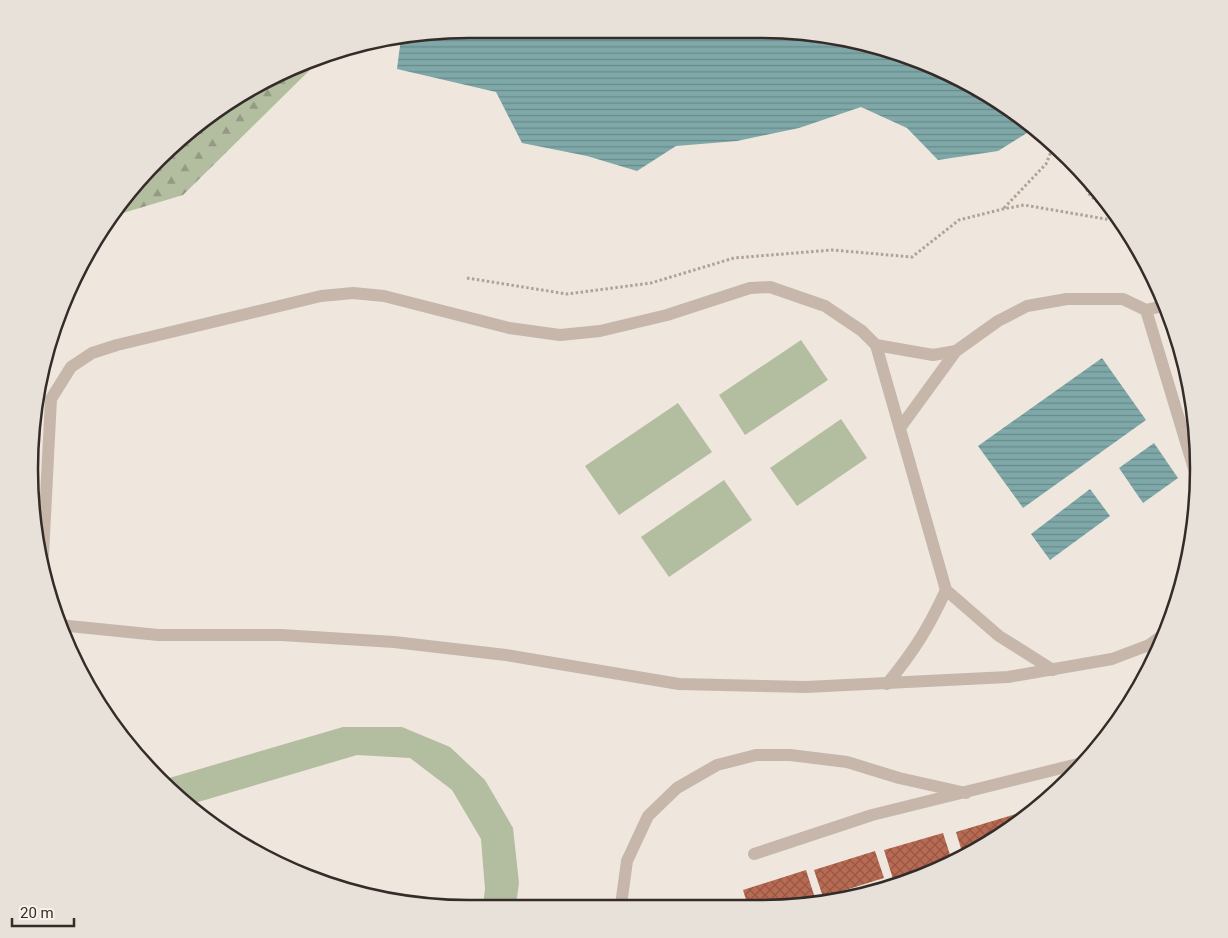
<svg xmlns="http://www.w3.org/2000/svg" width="1228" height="938" font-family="Roboto,sans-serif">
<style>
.forest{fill:url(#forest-firs)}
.green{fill:#b3bd9f}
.water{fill:url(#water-rules)}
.building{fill:url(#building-cross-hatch)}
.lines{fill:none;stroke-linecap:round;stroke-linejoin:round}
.path{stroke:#b2a195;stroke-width:3;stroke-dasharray:2.5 2.5;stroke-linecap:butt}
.minor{stroke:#c6b7aa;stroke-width:12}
.rim{fill:none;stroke:#352c29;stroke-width:2.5}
</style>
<defs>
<pattern id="forest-firs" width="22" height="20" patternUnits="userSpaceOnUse" patternTransform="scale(1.25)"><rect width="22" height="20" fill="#b3bd9f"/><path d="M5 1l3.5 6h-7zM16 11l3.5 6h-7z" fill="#929a82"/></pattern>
<pattern id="water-rules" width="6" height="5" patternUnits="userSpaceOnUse" patternTransform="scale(1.25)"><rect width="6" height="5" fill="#7fa8a9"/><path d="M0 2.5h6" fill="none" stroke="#69898a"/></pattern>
<pattern id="building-cross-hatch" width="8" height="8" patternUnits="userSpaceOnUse" patternTransform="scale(1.25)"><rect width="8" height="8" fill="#b86a52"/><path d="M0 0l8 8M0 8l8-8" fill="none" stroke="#965744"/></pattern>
</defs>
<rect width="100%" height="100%" fill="#efe7dd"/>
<!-- forest -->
<path class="forest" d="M 323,57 L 183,195 L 113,216 L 157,158 L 249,88 Z"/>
<!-- green -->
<g class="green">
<path d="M 801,340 L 828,380 L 745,435 L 719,395 Z"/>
<path d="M 678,403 L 712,452 L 619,515 L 585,466 Z"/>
<path d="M 841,419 L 867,458 L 797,506 L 770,468 Z"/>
<path d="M 724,480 L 752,520 L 669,577 L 641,537 Z"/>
<path d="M 343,727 L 402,727 L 450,747 L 485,780 L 513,828 L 519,883 L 516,905 L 483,905 L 485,889 L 481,839 L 452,790 L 410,758 L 357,755 L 188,805 L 159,781 Z"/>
</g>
<!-- water -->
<g class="water">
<path d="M 469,29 L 788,30 L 873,44 L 953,74 L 1027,120 L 1035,128 L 998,151 L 938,160 L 907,128 L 861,107 L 799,128 L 737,141 L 676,146 L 637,171 L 587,156 L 522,143 L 496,92 L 397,69 L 401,38 Z"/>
<path d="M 1102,358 L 1146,420 L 1023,508 L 978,446 Z"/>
<path d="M 1154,443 L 1178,478 L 1143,503 L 1119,468 Z"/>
<path d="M 1090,489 L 1110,516 L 1050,560 L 1031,534 Z"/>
</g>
<!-- building -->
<g class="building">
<path d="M 1016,814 L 1019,822 L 1003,835 L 963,855 L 956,832 Z"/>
<path d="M 943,833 L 952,861 L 893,879 L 884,850 Z"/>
<path d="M 875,851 L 884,878 L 823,897 L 814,870 Z"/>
<path d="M 806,870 L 815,898 L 791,906 L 748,906 L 743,890 Z"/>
</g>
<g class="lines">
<!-- path -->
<g class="path">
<path d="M 1079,176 L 1090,195 L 1119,222"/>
<path d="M 1004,208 L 1046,164 L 1053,147"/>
<path d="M 467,278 L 567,294 L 651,283 L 734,258 L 832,250 L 912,257 L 959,220 L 1003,209 L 1024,205 L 1123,222"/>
</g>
<!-- minor -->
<g class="minor">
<path d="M 1146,310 L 1198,482"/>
<path d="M 876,345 L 946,590 L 999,636 L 1053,670"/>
<path d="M 900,428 L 956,351"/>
<path d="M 43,555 L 51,399 L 71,367 L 92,353 L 117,345 L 321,296 L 353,293 L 384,296 L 509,328 L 560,335 L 600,331 L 667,315 L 750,288 L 770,287 L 825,306 L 862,331 L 876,345 L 933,355 L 956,351 L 998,321 L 1027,306 L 1067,299 L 1123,299 L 1146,310 L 1167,305"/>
<path d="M 59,625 L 158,635 L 281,635 L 394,642 L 506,655 L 679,684 L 806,687 L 1008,677 L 1112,659 L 1149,645 L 1167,632"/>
<path d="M 887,684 C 914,651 928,629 946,590"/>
<path d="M 754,854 L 872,815 L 1086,762"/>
<path d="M 621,905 L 627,861 L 648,816 L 677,788 L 717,765 L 756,755 L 790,755 L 847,762 L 899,778 L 966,793"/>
</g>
</g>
<!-- crop -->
<path d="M0 0H1228V938H0ZM469 38H759A431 431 0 0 1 1190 469V469A431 431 0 0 1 759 900H469A431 431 0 0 1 38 469V469A431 431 0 0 1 469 38Z" fill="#e7e1da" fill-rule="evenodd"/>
<path class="rim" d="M469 38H759A431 431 0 0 1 1190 469V469A431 431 0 0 1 759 900H469A431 431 0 0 1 38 469V469A431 431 0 0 1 469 38Z"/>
<!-- scale -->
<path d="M12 918v8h62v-8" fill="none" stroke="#352c29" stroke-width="2.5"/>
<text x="20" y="918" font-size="15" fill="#352c29" stroke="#f7f1e9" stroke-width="4" paint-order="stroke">20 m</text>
</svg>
